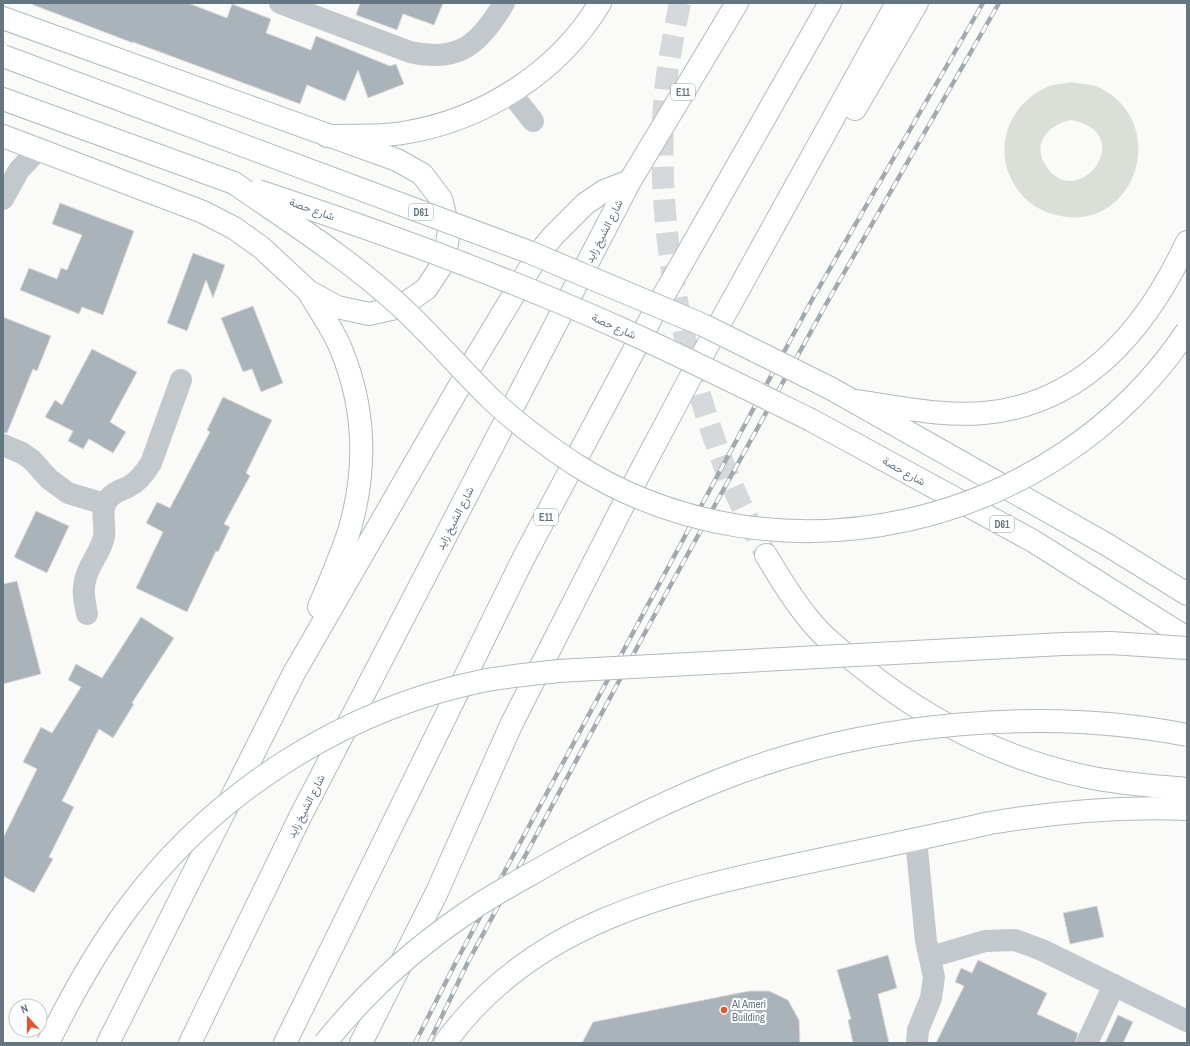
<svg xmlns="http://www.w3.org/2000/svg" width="1190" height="1046" font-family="'Archivo Narrow',Vazirmatn,sans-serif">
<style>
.green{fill:#dadfd7;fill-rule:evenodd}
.building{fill:#aab3b9;stroke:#dcdcda}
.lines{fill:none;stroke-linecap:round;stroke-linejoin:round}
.major-tunnel{stroke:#d5d9db;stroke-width:22;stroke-dasharray:22 11;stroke-linecap:butt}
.major-casing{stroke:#b5babe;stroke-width:24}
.highway-casing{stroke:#b4b9bd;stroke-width:24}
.minor{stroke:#c3c8cc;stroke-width:22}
.major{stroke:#fff;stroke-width:22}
.highway{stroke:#fff;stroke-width:22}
.rail-casing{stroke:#a2aab0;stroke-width:4.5}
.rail{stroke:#fff;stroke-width:3;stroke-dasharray:9;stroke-linecap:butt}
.major-bridge-casing{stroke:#b5babe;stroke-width:24;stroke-linecap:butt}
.highway-bridge-casing{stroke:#b4b9bd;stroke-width:24;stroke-linecap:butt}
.major-bridge{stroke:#fff;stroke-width:22}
.highway-bridge{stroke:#fff;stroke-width:22}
.poi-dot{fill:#e4572e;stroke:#fff;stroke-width:1.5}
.labels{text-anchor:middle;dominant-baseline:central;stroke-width:4;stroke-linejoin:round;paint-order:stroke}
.shield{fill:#fff;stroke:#939fa8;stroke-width:1}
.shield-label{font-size:10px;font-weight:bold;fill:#657683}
.street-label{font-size:11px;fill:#657683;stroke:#fff}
.poi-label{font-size:11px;fill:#657683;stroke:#fff;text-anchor:start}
</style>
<rect width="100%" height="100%" fill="#fafaf8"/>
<!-- green -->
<path class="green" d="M 1071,82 C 1080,84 1090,84 1098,87 C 1171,121 1137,231 1060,216 C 1041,212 1026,203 1016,187 C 992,152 1007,106 1045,88 C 1052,84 1063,84 1071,82 ZM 1071,120 C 1140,133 1078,214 1046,166 C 1031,144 1049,124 1071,120 Z"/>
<!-- building -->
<g class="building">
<path d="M 31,3 L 188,3 L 227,18 L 232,4 L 271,19 L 266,33 L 311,50 L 316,36 L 390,66 L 396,64 L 404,84 L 368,98 L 358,70 L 345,101 L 307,85 L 300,104 L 133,42 L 133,43 L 31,4 Z"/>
<path d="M 360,3 L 443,3 L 434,25 L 403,14 L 397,30 L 356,15 Z"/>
<path d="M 60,203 L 134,231 L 103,315 L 82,307 L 79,314 L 20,290 L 29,268 L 57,279 L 61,268 L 67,270 L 82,235 L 52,224 Z"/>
<path d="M 193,253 L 225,265 L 213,298 L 206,280 L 187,331 L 167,323 Z"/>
<path d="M 253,306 L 283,383 L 261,392 L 252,369 L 243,372 L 221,318 Z"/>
<path d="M 3,317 L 51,336 L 37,371 L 33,369 L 7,433 L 3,433 Z"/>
<path d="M 92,349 L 137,372 L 110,422 L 126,432 L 113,453 L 89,439 L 83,449 L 68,441 L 73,431 L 45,417 L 55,400 L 62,405 Z"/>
<path d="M 223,397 L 272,420 L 246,473 L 250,476 L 224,524 L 230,527 L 218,552 L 216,551 L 187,612 L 136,588 L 163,532 L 146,523 L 157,502 L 170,508 L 210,432 L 207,430 Z"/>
<path d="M 36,511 L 69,526 L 47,573 L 14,557 Z"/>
<path d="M 17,581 L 41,674 L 3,684 L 3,584 Z"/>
<path d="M 141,617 L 174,638 L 132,703 L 134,704 L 113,738 L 99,729 L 62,801 L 74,807 L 49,857 L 53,859 L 34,893 L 3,876 L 3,838 L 37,769 L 23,762 L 41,727 L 52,733 L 81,687 L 68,680 L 76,664 L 102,678 Z"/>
<path d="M 1097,906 L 1104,937 L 1070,944 L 1063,913 Z"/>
<path d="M 888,955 L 897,988 L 878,994 L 889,1043 L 853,1043 L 848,1020 L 851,1019 L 837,970 Z"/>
<path d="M 978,960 L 1047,993 L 1037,1014 L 1078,1033 L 1075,1043 L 936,1043 L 964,986 L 955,982 L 961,968 L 972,973 Z"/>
<path d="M 749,991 L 769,991 L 788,1000 L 799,1020 L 800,1043 L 582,1043 L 593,1022 Z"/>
<path d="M 1118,1015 L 1133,1022 L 1123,1043 L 1105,1043 Z"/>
</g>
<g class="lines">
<!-- major-tunnel -->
<path class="major-tunnel" d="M 680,3 C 674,33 668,62 665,92 C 654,217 680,352 725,468 C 737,498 751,526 766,555"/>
<!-- major casing -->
<g class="major-casing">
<g id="major">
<path d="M 3,18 L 397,160 L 422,174 L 441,199 L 449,230 L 444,262 L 426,289 L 400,307 L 369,314 L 337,307 L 308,291 L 262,248 L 234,228 L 203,212 L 3,136"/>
<path d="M 3,99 L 234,183"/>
<path d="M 830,388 L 1106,544 L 1187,594"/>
<path d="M 811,420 L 1033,541 L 1187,638"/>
<path d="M 766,555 C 779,577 792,598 808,618 C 822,636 841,651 859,665 C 926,720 1003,759 1088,777 C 1121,784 1154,786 1187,789"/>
<path d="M 445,1043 C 531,923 668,892 804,863 C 866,850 928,837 990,823 C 1056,812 1121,806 1187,809"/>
</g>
</g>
<!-- highway casing -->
<g class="highway-casing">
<g id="highway">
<path d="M 855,109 L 917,3"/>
<path d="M 327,136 C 351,135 378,137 403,133 C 483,120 558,73 600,3"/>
<path d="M 308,291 C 319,310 333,329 341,349 C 365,407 367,468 350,528 C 342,554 330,581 319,607"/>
<path d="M 854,401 C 896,406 941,417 984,413 C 1084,404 1147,328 1187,242"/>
<path d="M 108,1043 L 294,673 L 475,359 L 539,253 L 553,236 L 585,204 L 604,191 L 630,181"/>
<path d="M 190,1043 L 301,815 L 630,181 L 737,3"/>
<path d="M 285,1043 L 523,559 L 657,307 L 830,3"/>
<path d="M 361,1043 L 437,892 L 511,725 L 637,478 L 699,361 L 897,3"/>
</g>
</g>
<!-- minor -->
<g class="minor">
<path d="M 280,3 L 410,52 C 459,63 480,44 504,3"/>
<path d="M 511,93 L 533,121"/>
<path d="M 3,199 L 19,170 L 38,150"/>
<path d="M 3,445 L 22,453 L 32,460 L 49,479 L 68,493 L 105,504"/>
<path d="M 87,614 C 85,603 82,592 85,581 C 88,564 101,553 104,536 C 106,522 99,510 109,498 C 114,492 121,490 128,487 C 138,482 145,473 151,463 L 181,380"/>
<path d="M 916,839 L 926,941 L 934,977 L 931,998 L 918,1030 L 917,1043"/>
<path d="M 931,957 L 985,941 L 1015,940 L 1042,950 L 1187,1021"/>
<path d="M 1087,1043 L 1114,985"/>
</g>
<!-- major -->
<use href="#major" class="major"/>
<!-- highway -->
<use href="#highway" class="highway"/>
<!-- rail casing -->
<g class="rail-casing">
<g id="rail">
<path d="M 415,1043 L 457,960 L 813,298 L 983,3"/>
<path d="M 429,1043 L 467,964 L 669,588 L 829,299 L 999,3"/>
</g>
</g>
<!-- rail -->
<use href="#rail" class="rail"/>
<!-- major-bridge casing -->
<g class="major-bridge-casing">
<g id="major-bridge">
<path d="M 3,56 L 529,252 L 703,325 L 830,388"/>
<path d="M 234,183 C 290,222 349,259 399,305 C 431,334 459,368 491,399 C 517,424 546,445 576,465 C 779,593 1055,528 1187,331"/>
<path d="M 258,191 C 382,232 506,277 626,331 C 688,359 750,390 811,420"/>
</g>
</g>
<!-- highway-bridge casing -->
<g class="highway-bridge-casing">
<g id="highway-bridge">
<path d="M 48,1043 C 71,996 96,951 128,908 C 212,794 342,710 482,681 C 507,676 533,674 558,671 L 1063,644 L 1111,643 L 1187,648"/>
<path d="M 325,1043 C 365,993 412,950 465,914 C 493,894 523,879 552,862 C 612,828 673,797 738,773 C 874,722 1045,707 1187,735"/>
</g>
</g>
<!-- major-bridge -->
<use href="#major-bridge" class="major-bridge"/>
<!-- highway-bridge -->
<use href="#highway-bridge" class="highway-bridge"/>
</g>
<!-- markers -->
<circle class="poi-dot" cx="724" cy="1010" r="4"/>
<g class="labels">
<!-- shield labels -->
<g class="shield">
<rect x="671" y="84" width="24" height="16" rx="3"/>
<rect x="409" y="204" width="24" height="16" rx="3"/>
<rect x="534" y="509" width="24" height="16" rx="3"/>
<rect x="990" y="516" width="24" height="16" rx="3"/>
</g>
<g class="shield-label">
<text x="683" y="92">E11</text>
<text x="421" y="212">D61</text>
<text x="546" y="517">E11</text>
<text x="1002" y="524">D61</text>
</g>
<!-- street labels -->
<g class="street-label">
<text transform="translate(312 209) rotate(19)">شارع حصة</text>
<text transform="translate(604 231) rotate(-63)">شارع الشيخ زايد</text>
<text transform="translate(614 326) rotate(24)">شارع حصة</text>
<text transform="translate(904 471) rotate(29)">شارع حصة</text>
<text transform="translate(455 518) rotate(-63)">شارع الشيخ زايد</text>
<text transform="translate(306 806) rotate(-63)">شارع الشيخ زايد</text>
</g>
<!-- poi labels -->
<g class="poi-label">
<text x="732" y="1004">Al Ameri<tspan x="732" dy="13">Building</tspan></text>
</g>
</g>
<!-- border -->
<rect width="1190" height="1046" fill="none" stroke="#657683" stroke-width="8"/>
<!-- north arrow -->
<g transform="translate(28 1018) rotate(339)"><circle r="19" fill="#ffffff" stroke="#c1c8cd"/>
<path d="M0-3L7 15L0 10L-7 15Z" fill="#e4572e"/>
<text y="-6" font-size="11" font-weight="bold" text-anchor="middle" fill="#657683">N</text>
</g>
</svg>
